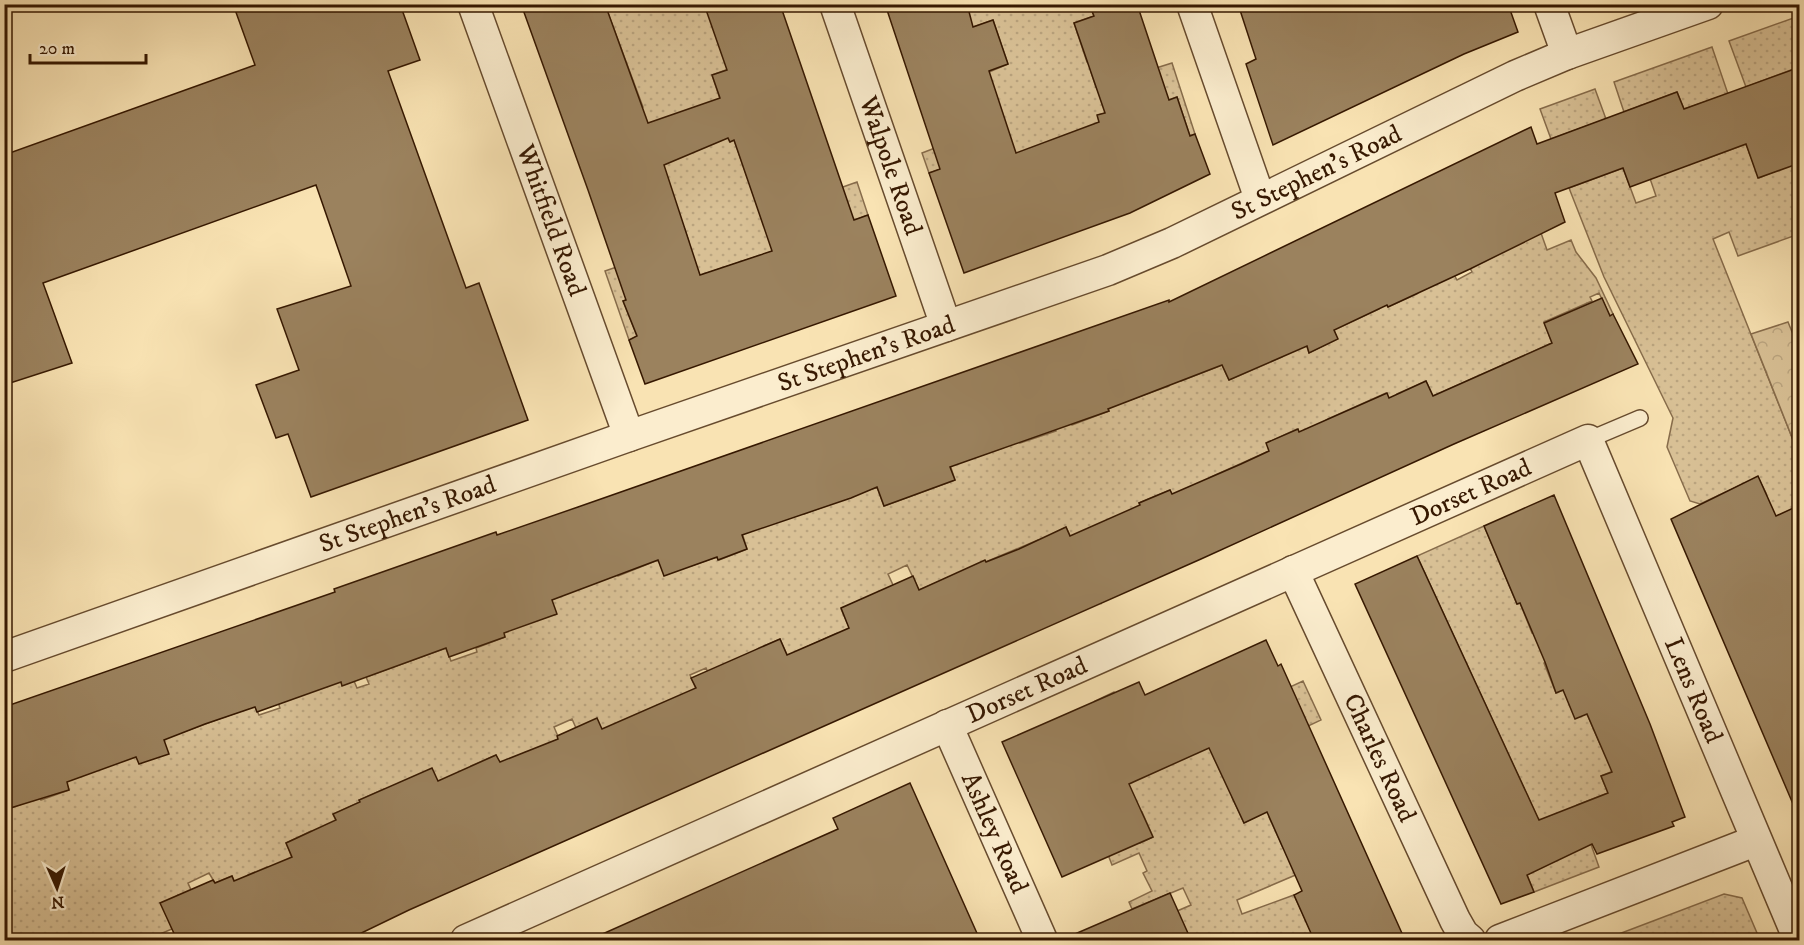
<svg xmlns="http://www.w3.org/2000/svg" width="1804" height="945" font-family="'IM FELL DW Pica',serif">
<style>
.grass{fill:url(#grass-dots);stroke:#876c4b;stroke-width:1.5}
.park{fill:url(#park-crowns);stroke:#876c4b;stroke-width:1.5}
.building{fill:#9b825e;stroke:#361801;stroke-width:1.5;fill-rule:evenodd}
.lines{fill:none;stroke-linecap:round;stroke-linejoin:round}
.service-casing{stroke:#674b2e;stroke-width:18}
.minor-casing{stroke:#674b2e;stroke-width:33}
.service{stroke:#fbedce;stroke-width:15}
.minor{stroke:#fbedce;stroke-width:30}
.labels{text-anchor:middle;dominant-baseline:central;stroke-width:4.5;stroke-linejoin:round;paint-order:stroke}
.street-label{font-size:26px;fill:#361801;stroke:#fbedce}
</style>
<defs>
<pattern id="grass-dots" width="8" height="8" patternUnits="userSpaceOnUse" patternTransform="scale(1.5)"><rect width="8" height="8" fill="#d8c095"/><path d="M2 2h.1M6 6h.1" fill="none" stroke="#baa47f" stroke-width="1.8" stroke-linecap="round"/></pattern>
<pattern id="park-crowns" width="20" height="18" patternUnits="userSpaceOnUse" patternTransform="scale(1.5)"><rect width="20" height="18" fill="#d8c095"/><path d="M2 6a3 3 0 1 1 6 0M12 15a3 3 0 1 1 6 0" fill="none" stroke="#baa47f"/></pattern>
</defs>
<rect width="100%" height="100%" fill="#f9e3b3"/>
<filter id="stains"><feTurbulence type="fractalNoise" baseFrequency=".00333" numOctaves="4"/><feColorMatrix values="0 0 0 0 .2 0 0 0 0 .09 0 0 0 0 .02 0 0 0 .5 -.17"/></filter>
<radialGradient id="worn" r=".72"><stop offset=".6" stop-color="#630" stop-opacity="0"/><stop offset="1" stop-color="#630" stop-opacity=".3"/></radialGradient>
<!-- grass -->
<g class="grass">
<path d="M 679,4 L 680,7 L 687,4 L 729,5 L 751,61 L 712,75 L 725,114 L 726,133 L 730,142 L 734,140 L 761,216 L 857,182 L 868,215 L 791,245 L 623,301 L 637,336 L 629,340 L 605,271 L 689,242 L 684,227 L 653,237 L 616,134 L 643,107 L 605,5 Z"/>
<path d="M 967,5 L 1090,5 L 1094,16 L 1074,23 L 1087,62 L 1111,64 L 1091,72 L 1096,87 L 1172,63 L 1195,134 L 1190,136 L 1177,97 L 1155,105 L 1125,107 L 1098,115 L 1099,122 L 1040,186 L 960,163 L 929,173 L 922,153 L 969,135 L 989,72 L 1008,64 L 993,20 L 939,39 Z"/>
<path d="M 1799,16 L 1799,67 L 1746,87 L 1729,41 Z"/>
<path d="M 1712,47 L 1728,94 L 1684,109 L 1677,92 L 1624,112 L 1614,82 Z"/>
<path d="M 1595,89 L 1606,119 L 1551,139 L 1540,109 Z"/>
<path d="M 1799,125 L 1799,234 L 1738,256 L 1729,232 L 1713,239 L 1799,455 L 1799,505 L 1791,510 L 1799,646 L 1766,493 L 1758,477 L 1700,504 L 1690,501 L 1667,447 L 1673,418 L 1604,277 L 1569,188 L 1623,168 L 1636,203 L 1656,196 L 1644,161 L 1696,142 L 1703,160 L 1746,144 L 1759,178 L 1778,170 Z"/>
<path d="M 1541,233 L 1547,250 L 1571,240 L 1576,252 L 1596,278 L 1613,314 L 1610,316 L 1599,293 L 1590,297 L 1592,301 L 1544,322 L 1552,343 L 1433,396 L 1426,381 L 1397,394 L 1403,410 L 1395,413 L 1386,393 L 1328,419 L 1301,436 L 1297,429 L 1267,443 L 1269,451 L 1211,477 L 1179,510 L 1170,490 L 1139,503 L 1140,506 L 1101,603 L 1066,527 L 1052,534 L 1052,571 L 1038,540 L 919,590 L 907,565 L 888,574 L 916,635 L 861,600 L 841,609 L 852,634 L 835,634 L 802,649 L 815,680 L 801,686 L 780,639 L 759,648 L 712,681 L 706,668 L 690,675 L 711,724 L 616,730 L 576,728 L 572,719 L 554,727 L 577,781 L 519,808 L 496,755 L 471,766 L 481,790 L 384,789 L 359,800 L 360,802 L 333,814 L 342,833 L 317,844 L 311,831 L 286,843 L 298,872 L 274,882 L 267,867 L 248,875 L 267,919 L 253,924 L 232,876 L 215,883 L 209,873 L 188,883 L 213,940 L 198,940 L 178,896 L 172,929 L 153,937 L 154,940 L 137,940 L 135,937 L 128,940 L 80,940 L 79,939 L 75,940 L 5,940 L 5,810 L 22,804 L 36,785 L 41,800 L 69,790 L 52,742 L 164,739 L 255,706 L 259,715 L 280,708 L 265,666 L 341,682 L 343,685 L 354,681 L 357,688 L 369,684 L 366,677 L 446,648 L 451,661 L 477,652 L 476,648 L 505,637 L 487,589 L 552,600 L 606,545 L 618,576 L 658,560 L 691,566 L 717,557 L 719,560 L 747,549 L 743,536 L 734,539 L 792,481 L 804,514 L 877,487 L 884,506 L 955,480 L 938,428 L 968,460 L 1003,448 L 991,409 L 1006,404 L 1020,443 L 1056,431 L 1044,393 L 1060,388 L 1072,425 L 1109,411 L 1098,378 L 1122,403 L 1169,386 L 1168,346 L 1181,381 L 1222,365 L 1229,380 L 1282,357 L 1302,331 L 1309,353 L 1337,339 L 1334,330 L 1379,309 L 1381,292 L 1388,307 L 1417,294 L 1446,260 L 1457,280 L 1472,272 L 1468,264 Z"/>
<path d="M 1484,526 L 1517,604 L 1520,603 L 1532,633 L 1535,632 L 1548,661 L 1544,663 L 1556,693 L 1563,690 L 1587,714 L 1600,744 L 1620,736 L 1631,764 L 1601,776 L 1608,793 L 1577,805 L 1599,867 L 1534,892 L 1527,875 L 1557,860 L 1417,556 Z"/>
<path d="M 1303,681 L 1321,720 L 1308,726 L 1254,786 L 1232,797 L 1244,823 L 1264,813 L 1282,801 L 1269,817 L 1283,848 L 1312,868 L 1237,900 L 1242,914 L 1294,895 L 1313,936 L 1323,931 L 1328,940 L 1191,940 L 1184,927 L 1153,940 L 1146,940 L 1140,927 L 1191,905 L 1183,888 L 1132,909 L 1129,902 L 1152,891 L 1143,873 L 1147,871 L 1139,853 L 1112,865 L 1107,852 L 1137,839 L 1140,843 L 1153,837 L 1142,812 L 1129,816 L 1104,722 L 1095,701 L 1114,692 L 1127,720 L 1182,737 Z"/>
<path d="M 1724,894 L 1742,898 L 1760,940 L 1737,940 L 1736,939 L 1732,940 L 1603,940 Z"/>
</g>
<!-- park -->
<path class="park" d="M 1788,322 L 1795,339 L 1799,338 L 1799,455 L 1751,334 Z"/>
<!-- building -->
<g class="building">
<path d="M 233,4 L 400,4 L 420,60 L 388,71 L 466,288 L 479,283 L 528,420 L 311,497 L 288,434 L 276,438 L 256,385 L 299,370 L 277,309 L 351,286 L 316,185 L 43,283 L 72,363 L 4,385 L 4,155 L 255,65 Z"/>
<path d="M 521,4 L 605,4 L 648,123 L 720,98 L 712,75 L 727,70 L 704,4 L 780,4 L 854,220 L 868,215 L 896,296 L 645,384 L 629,340 L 637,336 L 623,301 L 626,300 L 588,190 ZM 728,138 L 730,142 L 734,140 L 772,251 L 700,275 L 664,165 Z"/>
<path d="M 885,4 L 967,4 L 973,27 L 993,20 L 1008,64 L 989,71 L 1016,153 L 1099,122 L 1097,115 L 1105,113 L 1074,23 L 1094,16 L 1089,4 L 1137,4 L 1169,100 L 1177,97 L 1190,136 L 1195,134 L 1210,174 L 1130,213 L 964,273 L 929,173 L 940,169 Z"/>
<path d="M 1238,4 L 1508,4 L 1518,32 L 1464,54 L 1273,145 L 1246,64 L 1256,59 Z"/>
<path d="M 1800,67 L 1800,163 L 1758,178 L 1746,144 L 1630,187 L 1623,168 L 1555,193 L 1565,222 L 1470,269 L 1388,307 L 1387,305 L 1334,330 L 1338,339 L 1309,353 L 1307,346 L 1229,380 L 1222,365 L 1108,409 L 1109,411 L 950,467 L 955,480 L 906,498 L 884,506 L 877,487 L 851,498 L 742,535 L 747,549 L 718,560 L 717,557 L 664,576 L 658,560 L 552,600 L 557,614 L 504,633 L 505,637 L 449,657 L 446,648 L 342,686 L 341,682 L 257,712 L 255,707 L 205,724 L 164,740 L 169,754 L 139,764 L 136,757 L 67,782 L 69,790 L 4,810 L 4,707 L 335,592 L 334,589 L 496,532 L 497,535 L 578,507 L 1169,300 L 1169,302 L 1531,127 L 1537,144 L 1677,92 L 1684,109 Z"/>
<path d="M 1602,298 L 1610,316 L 1613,314 L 1638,364 L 1454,444 L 1201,559 L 409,910 L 347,940 L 177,940 L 160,903 L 213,880 L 215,883 L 232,876 L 234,881 L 292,857 L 286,843 L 336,820 L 333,814 L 360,802 L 359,800 L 432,768 L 438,781 L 496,755 L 500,762 L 558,739 L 557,736 L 597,718 L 602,729 L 696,688 L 691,678 L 780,639 L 787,655 L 817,642 L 849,628 L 841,608 L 913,576 L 919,590 L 985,560 L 986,562 L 1019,549 L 1066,527 L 1070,536 L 1140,505 L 1139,503 L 1170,490 L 1172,494 L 1241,464 L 1269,451 L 1266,443 L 1298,429 L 1299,432 L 1387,393 L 1389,398 L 1426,381 L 1433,396 L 1552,343 L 1544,323 Z"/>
<path d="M 1758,476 L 1776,516 L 1800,505 L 1799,818 L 1671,519 Z"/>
<path d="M 1554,495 L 1650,724 L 1685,817 L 1672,822 L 1674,826 L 1597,854 L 1592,844 L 1527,875 L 1534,892 L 1501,904 L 1355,584 L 1417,556 L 1539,820 L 1608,793 L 1601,776 L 1612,772 L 1587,714 L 1575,719 L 1563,690 L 1556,693 L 1545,662 L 1520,603 L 1517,604 L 1484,526 Z"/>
<path d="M 1266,640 L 1278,666 L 1281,664 L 1405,940 L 1314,940 L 1294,895 L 1302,891 L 1267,812 L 1244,823 L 1209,748 L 1129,784 L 1153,837 L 1062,877 L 1002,742 L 1139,682 L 1145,695 Z"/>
<path d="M 910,783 L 980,940 L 589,940 L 838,829 L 833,818 Z"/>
<path d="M 1170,893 L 1191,940 L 1061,940 Z"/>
</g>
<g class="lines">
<!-- service casing -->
<g class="service-casing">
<path id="service" d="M 1588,440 L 1640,418"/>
</g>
<!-- minor casing -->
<g class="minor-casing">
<g id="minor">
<path id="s1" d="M 473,4 L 629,436"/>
<path id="s2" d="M 835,4 L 946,326"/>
<path d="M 1192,4 L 1260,199"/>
<path d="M 1549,4 L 1567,54"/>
<path id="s3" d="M 1293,571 L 1455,920 L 1463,934 L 1470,940"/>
<path id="s4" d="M 4,657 L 629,436 L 1108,270 L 1172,243 L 1515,76 L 1567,54 L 1708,4"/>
<path id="s5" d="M 947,725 L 1042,940"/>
<path id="s6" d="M 466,940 L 1588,440 L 1799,940"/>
<path d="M 1500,940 L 1755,841"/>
</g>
</g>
<!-- service -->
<use href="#service" class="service"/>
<!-- minor -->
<use href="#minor" class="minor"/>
</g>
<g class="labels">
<!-- street labels -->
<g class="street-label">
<text stroke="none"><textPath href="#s2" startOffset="171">Walpole Road</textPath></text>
<text stroke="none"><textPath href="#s4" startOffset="1400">St Stephen's Road</textPath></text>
<text stroke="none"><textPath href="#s1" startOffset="230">Whitfield Road</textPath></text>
<text stroke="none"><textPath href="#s4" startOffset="914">St Stephen's Road</textPath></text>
<text stroke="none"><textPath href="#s6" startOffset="1100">Dorset Road</textPath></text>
<text stroke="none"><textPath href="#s4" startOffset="428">St Stephen's Road</textPath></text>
<text stroke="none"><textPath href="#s6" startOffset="614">Dorset Road</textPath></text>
<text stroke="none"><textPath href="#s6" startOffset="1500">Lens Road</textPath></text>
<text stroke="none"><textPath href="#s3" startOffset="206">Charles Road</textPath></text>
<text stroke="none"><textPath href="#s5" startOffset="118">Ashley Road</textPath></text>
</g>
</g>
<!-- margin -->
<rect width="1804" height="945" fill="none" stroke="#f9e3b3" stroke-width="24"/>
<rect x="6" y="6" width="1792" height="933" fill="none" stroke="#361801" stroke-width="3"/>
<rect x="12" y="12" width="1780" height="921" fill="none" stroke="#361801" stroke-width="1.5"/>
<!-- north arrow -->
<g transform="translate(57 888) rotate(177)" stroke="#fbedce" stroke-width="4.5" paint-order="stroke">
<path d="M0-4.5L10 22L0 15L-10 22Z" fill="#361801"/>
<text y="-9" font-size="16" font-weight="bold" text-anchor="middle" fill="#361801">N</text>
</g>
<!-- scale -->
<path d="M30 54v9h116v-9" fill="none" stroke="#361801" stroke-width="3"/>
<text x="39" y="54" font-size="18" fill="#361801" stroke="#fbedce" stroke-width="4.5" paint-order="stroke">20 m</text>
<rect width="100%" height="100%" filter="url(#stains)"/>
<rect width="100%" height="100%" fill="url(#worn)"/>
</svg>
